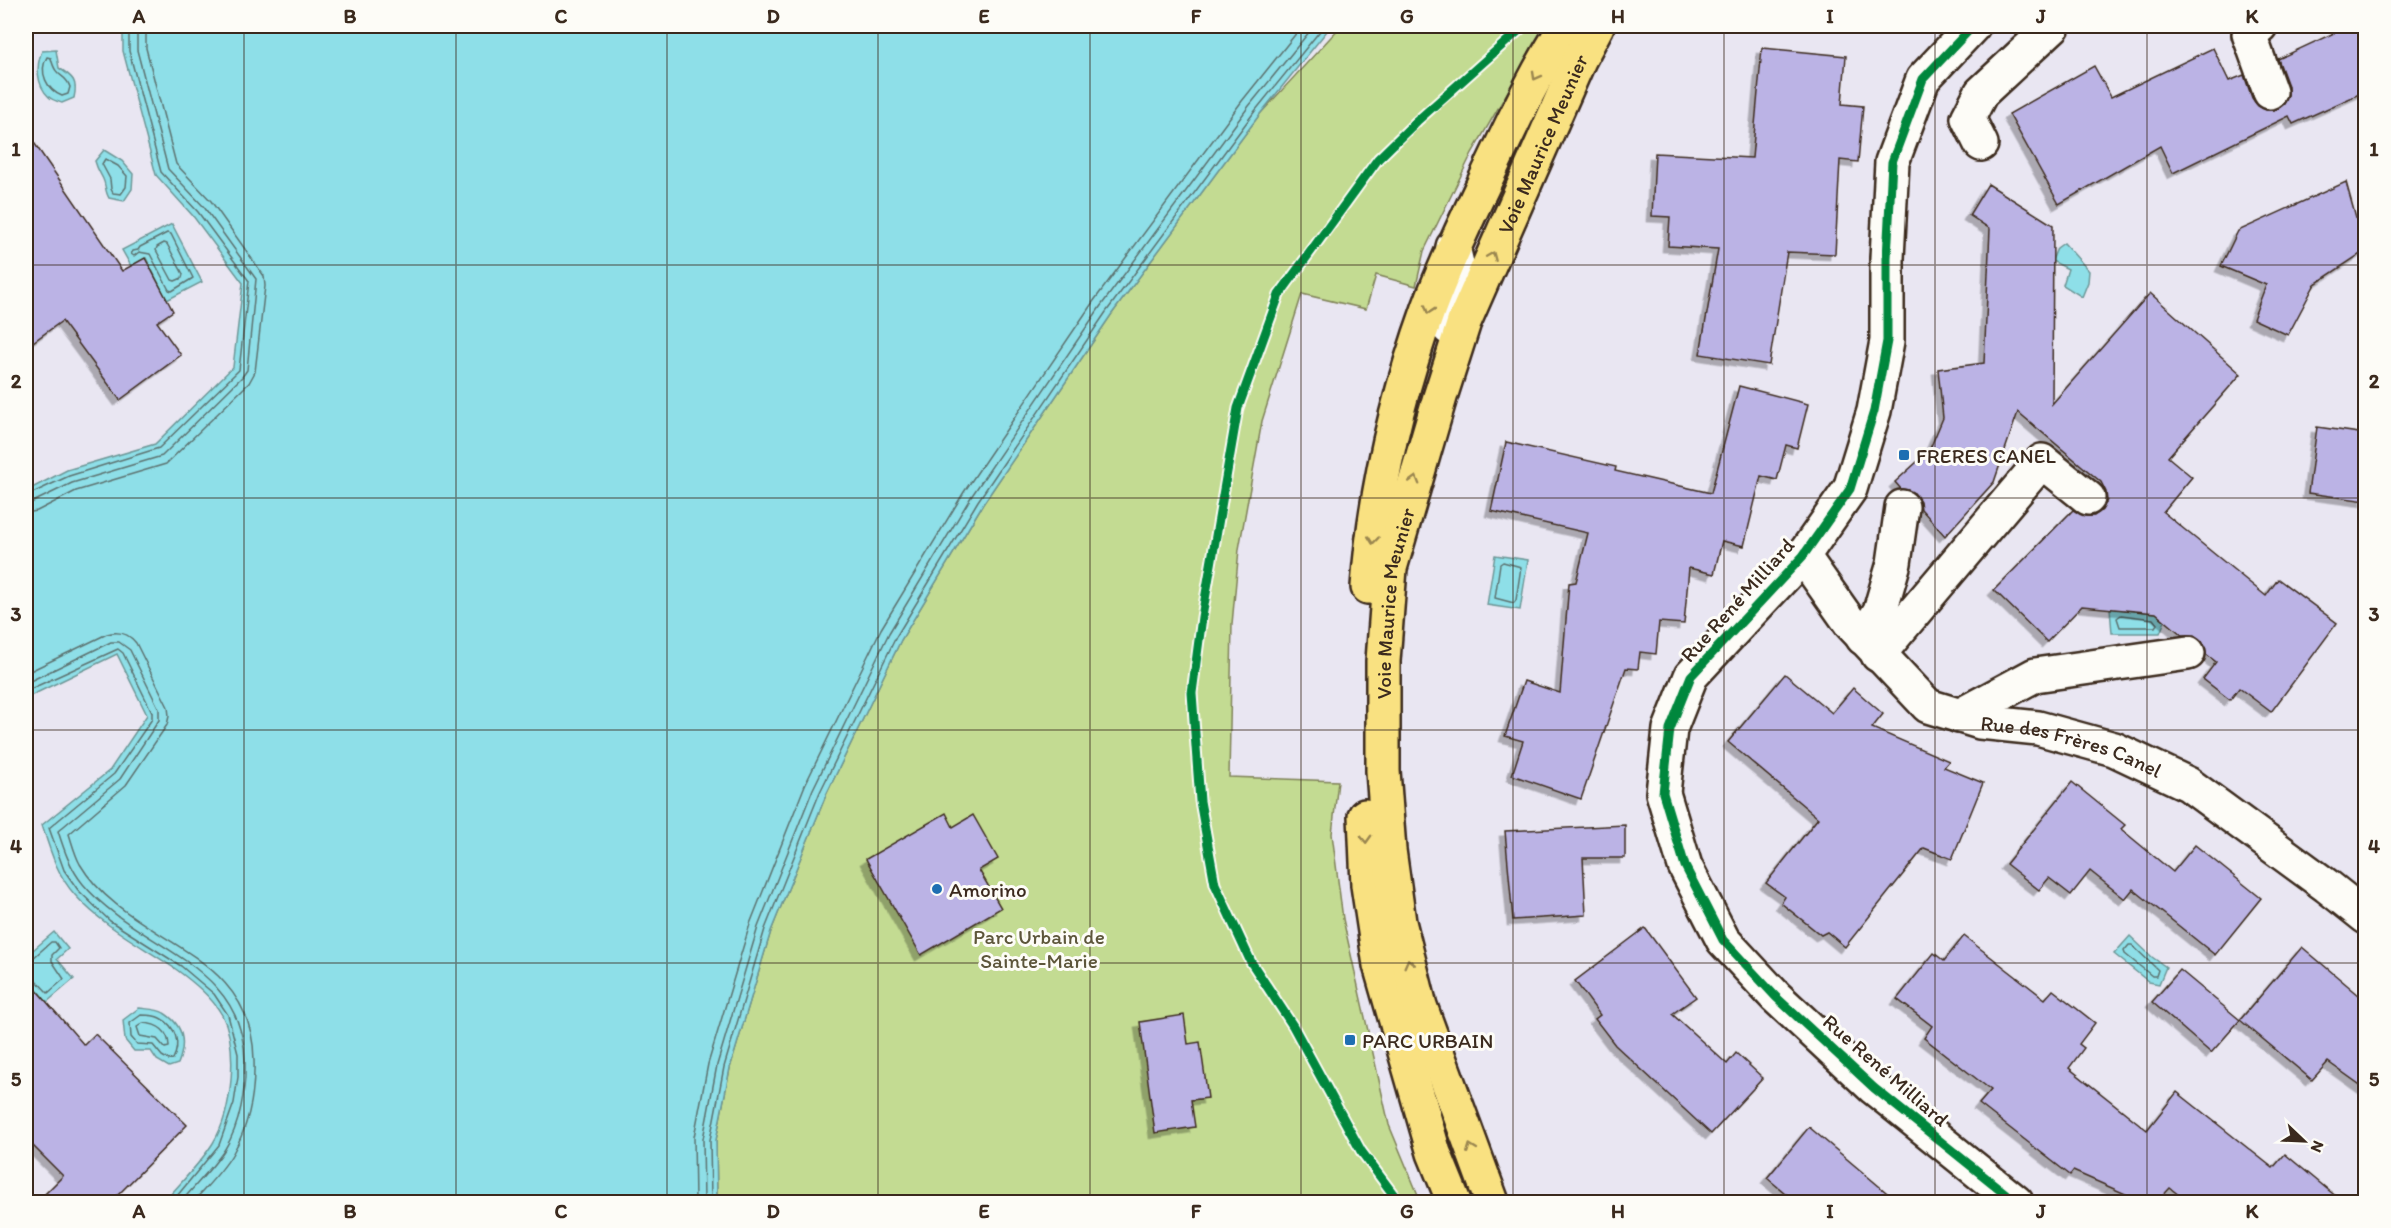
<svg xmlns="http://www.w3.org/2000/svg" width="2391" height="1228" font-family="Itim,sans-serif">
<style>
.green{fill:#c3db92;stroke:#7f8258;stroke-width:1.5}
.water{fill:#8edfe8;stroke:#6d9797;stroke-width:1.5}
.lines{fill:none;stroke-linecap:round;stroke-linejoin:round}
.shore{stroke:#5c726f;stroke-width:1.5}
.building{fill:#bbb3e5;stroke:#3b2a1e;stroke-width:1.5;filter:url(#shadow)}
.minor-casing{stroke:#3b2a1e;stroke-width:38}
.major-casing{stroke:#3b2a1e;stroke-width:38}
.minor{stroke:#fdfcf7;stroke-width:33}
.major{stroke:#f9e181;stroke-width:33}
.cycleway-casing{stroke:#fdfcf7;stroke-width:13}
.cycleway{stroke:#00873e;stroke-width:9}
.oneway{stroke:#9a8650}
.grid{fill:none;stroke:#3b2a1e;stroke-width:1.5;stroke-opacity:0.55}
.poi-dot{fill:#1f6fb2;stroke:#fdfcf7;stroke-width:2}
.labels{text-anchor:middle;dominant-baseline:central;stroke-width:6;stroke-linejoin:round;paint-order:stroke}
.street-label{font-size:21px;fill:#3b2a1e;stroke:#fdfcf7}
.poi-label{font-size:21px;fill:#3b2a1e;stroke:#fdfcf7;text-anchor:start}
.park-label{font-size:21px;fill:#5d563b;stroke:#fdfcf7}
.neatline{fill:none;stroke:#3b2a1e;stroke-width:2}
.grid-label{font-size:20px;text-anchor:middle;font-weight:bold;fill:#3b2a1e}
</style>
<defs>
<filter id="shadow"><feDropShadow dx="-5.5" dy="5.5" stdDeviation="0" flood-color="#0004"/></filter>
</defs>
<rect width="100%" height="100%" fill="#e9e6f2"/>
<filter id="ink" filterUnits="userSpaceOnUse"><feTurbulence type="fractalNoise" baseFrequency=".0167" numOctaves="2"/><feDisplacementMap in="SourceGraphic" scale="12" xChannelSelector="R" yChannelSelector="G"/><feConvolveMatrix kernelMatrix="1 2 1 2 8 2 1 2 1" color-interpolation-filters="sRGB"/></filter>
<g filter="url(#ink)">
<!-- green -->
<path class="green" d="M 1341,26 L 1546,26 L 1472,153 L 1424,251 L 1416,286 L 1376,275 L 1366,309 L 1302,294 L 1262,421 L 1239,549 L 1232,624 L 1229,777 L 1338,781 L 1332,834 L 1343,919 L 1389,1125 L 1421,1202 L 717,1202 L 716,1140 L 730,1068 L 771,931 L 826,795 L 901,640 L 983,504 L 1111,315 L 1260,114 Z"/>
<!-- water -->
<g class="water">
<path d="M 123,26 L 1331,26 L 1260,114 L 1111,315 L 983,504 L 901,640 L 826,795 L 771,931 L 730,1068 L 716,1140 L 717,1202 L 164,1202 C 180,1183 200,1164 213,1143 C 232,1112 239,1048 222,1015 C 212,997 193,982 177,970 C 141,945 105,928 75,895 C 57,875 50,850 42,825 L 110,770 L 147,715 L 117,654 L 26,698 L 26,491 L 67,470 L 155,444 L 233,367 L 243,283 L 193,216 L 156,175 L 123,51 Z"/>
<path d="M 56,50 L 59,68 C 73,77 78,81 74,98 L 62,103 C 59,102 52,100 49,97 C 36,85 36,65 42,51 Z"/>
<path d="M 104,150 L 122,161 L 133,174 L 132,189 L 124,201 L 109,198 C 105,192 106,185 103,179 C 100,173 97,169 95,161 Z"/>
<path d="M 172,224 L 202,282 L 167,300 L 146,258 L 131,266 L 122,250 Z"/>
<path d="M 2064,243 L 2089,271 L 2088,282 L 2082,297 L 2063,285 L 2068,269 L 2052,261 L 2057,248 Z"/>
<path d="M 1495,555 L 1528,560 L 1520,610 L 1487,605 Z"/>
<path d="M 2110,608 L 2156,613 L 2165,621 L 2160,633 L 2112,633 Z"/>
<path d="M 54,932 L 68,949 L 57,959 L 74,979 L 47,1002 L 26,977 L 26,956 Z"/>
<path d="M 2130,936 L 2152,957 L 2166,967 L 2159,984 L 2149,982 L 2114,954 Z"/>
<path d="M 139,1008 C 146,1009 158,1009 164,1013 C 185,1026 186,1044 178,1064 L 169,1067 L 157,1060 L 151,1051 L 134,1051 L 125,1040 L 123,1020 Z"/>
</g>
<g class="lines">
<!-- shore -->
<g class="shore">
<path d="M 47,57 L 51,58 C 56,80 65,72 70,87 L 68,94 L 62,96 C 47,90 38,72 47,57 Z"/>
<path d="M 105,159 L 118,166 L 127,176 L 126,187 L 121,194 L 113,193 L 111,189 L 110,179 L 102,164 Z"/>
<path d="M 167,233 L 171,234 L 193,278 L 172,291 L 169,290 L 150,254 L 139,252 L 134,256 L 131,254 L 133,251 L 138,250 L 140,247 Z"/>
<path d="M 164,243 L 167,244 L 183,274 L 182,278 L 175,281 L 172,280 L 156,250 L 157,247 Z"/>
<path d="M 26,496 L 69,476 L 159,448 L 239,370 L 249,281 L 198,212 L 161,172 L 129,51 L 129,26"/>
<path d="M 26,504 L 33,502 L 72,483 L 162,456 L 242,377 L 247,370 L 256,279 L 204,207 L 168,169 L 137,50 L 137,26"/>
<path d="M 26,513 L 37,511 L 76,491 L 166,464 L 249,383 L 255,372 L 265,286 L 264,276 L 211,201 L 176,164 L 146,48 L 146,26"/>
<path d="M 1503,562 L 1521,567 L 1516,600 L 1514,603 L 1495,598 L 1500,564 Z"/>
<path d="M 2121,615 L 2153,619 L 2157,624 L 2155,627 L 2120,627 L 2117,618 Z"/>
<path d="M 26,673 L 107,634 C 119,631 128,633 136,643 L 168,707 L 169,716 L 167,725 L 126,785 L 69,834 C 72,843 75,855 80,864 C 127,944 253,947 254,1060 C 255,1092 249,1125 233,1153 C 223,1171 206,1187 193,1202"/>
<path d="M 26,683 L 111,642 L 119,642 L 130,650 L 159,709 L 159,720 L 120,779 L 58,831 C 64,850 70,868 83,884 C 137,949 244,961 245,1062 C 246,1089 240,1125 225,1149 C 213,1168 195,1185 181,1202"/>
<path d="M 26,691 L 118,649 L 123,653 L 152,712 L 152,719 L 114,774 L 49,828 L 64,870 L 78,890 L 110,921 L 181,966 L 214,994 L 228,1015 L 238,1054 L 238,1077 L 234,1103 L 219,1145 L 172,1202"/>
<path d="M 2129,945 L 2132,945 L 2158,970 L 2156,976 L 2152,976 L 2125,954 L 2124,951 Z"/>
<path d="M 26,960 L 32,959 L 51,942 L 55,942 L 59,948 L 52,955 L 52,961 L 64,979 L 48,993 L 32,976 L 26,974"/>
<path d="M 141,1015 C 146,1015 155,1015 160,1018 C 176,1026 181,1044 173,1059 L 169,1060 L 162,1056 L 153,1045 L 137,1044 L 131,1037 L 130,1023 Z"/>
<path d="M 143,1023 C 158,1024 169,1031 169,1047 L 165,1048 L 157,1039 L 140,1036 L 137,1027 Z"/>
<path d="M 695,1202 L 694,1137 L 708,1064 L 750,924 L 805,785 L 881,629 L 964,492 L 1093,302 L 1242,101 L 1302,26"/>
<path d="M 704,1202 L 703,1139 L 717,1065 L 758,927 L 813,789 L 889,633 L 971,497 L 1100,307 L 1249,106 L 1314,26"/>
<path d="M 711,1202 L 710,1140 L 724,1067 L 765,929 L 820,792 L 896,637 L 978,501 L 1106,312 L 1255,111 L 1324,26"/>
</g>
</g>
<!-- building -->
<g class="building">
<path d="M 2349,26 L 2366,26 L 2366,91 L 2293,124 L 2289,116 L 2173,173 L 2160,146 L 2059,204 L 2009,114 L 2094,66 L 2111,97 L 2213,48 L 2229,81 L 2244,75 L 2252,98 L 2258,106 L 2266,110 L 2276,110 L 2284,104 L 2288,95 L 2288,86 L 2278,59 Z"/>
<path d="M 1762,48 L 1846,56 L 1842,104 L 1863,106 L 1858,162 L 1840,160 L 1835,254 L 1787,252 L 1769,365 L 1700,354 L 1718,249 L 1668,246 L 1670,217 L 1652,216 L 1655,153 L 1752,158 Z"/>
<path d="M 26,131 L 122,271 L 145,258 L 173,311 L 157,322 L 181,355 L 120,400 L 62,321 L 26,347 Z"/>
<path d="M 2346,182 L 2365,251 L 2315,284 L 2288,335 L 2253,319 L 2266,285 L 2221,266 L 2238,231 Z"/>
<path d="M 1988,184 L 2053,225 L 2052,404 L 2150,293 L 2241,374 L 2168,457 L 2192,477 L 2163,512 L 2266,596 L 2278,579 L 2337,623 L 2271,712 L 2239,688 L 2230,700 L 2203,679 L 2216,662 L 2206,654 L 2203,642 L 2194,635 L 2182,635 L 2156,613 L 2082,606 L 2047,642 L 1994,590 L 2073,510 L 2085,516 L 2094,516 L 2102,510 L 2107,500 L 2106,492 L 2101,482 L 2018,412 L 1994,482 L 1945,536 L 1921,509 L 1920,501 L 1914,493 L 1901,489 L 1895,482 L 1929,451 L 1943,418 L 1938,369 L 1984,363 L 1990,229 L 1969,215 Z"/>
<path d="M 1739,386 L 1808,404 L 1797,448 L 1786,445 L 1777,480 L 1761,476 L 1744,546 L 1722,541 L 1714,574 L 1689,568 L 1684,624 L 1659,622 L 1656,654 L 1640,652 L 1638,669 L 1626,668 L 1581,799 L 1512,775 L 1523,741 L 1505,736 L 1524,681 L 1560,693 L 1569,583 L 1576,582 L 1588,533 L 1491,511 L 1506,442 L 1616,467 L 1615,471 L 1711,493 Z"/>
<path d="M 2317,427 L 2366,434 L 2366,501 L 2308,493 Z"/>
<path d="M 1785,674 L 1832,713 L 1853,688 L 1883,714 L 1872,728 L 1949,761 L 1944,767 L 1983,783 L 1952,859 L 1924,848 L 1845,947 L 1827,932 L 1821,935 L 1781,903 L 1785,897 L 1766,883 L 1818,818 L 1728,742 Z"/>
<path d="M 2072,782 L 2125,825 L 2121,829 L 2173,872 L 2195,845 L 2261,898 L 2215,955 L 2133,889 L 2125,899 L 2090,871 L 2071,895 L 2049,878 L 2039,890 L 2006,864 Z"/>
<path d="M 946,813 L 953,827 L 973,815 L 998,859 L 979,870 L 1001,908 L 921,955 L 866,859 Z"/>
<path d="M 1625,825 L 1625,858 L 1583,858 L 1586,915 L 1513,920 L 1505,831 Z"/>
<path d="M 1645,928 L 1696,997 L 1672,1014 L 1727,1064 L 1736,1053 L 1763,1078 L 1711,1134 L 1615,1045 L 1595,1019 L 1600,1015 L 1575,981 Z"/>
<path d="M 1964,936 L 2045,999 L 2053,990 L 2095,1023 L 2079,1044 L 2084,1048 L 2069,1068 L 2147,1130 L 2177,1092 L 2273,1168 L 2285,1154 L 2344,1203 L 2189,1203 L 2170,1188 L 2156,1203 L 2146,1203 L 2073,1171 L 2070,1175 L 1979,1104 L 1991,1090 L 1924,1038 L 1932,1026 L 1897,999 L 1934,953 L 1944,961 Z"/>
<path d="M 2302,947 L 2366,1001 L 2366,1089 L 2328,1062 L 2312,1080 L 2240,1020 Z"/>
<path d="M 2180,970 L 2240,1020 L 2211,1053 L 2152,1002 Z"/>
<path d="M 26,978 L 84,1045 L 95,1034 L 187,1125 L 110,1203 L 36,1203 L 63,1176 L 26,1139 Z"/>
<path d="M 1184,1015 L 1188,1044 L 1200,1042 L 1208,1098 L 1191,1100 L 1195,1127 L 1155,1133 L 1140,1022 Z"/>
<path d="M 1809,1127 L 1899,1203 L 1797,1203 L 1767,1178 Z"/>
</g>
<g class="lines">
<!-- minor casing -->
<g class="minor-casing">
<g id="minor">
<path d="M 1973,26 L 1923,79 L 1892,162 L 1887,258 L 1887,341 L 1874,411 L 1850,489 L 1803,556 L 1691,676 L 1670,729 L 1663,793 L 1685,866 L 1723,940 L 1776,997 L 1874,1088 L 2016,1202"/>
<path d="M 2260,26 L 2249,34 L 2270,92"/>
<path d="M 1981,144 L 1968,118 L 1981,93 L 2053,26"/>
<path d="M 1449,328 L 1463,289 L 1453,247"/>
<path id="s1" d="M 1803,556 L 1851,624 L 1928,706 L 1980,722 L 2038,728 L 2114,749 L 2188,784 L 2327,886 L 2366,917"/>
<path d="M 1863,638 L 1880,611 L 1894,563 L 1902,507"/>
<path d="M 1878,655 L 2042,461 L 2088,498"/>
<path d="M 1959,716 L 2035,675 L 2188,653"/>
</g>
</g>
<!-- major casing -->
<g class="major-casing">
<g id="major">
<path d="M 1368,587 C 1375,492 1397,397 1429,308 C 1447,259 1470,213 1492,166 C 1515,118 1537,70 1566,26"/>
<path d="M 1365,816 L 1368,885 L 1380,965 L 1434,1153 L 1454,1202"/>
<path id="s2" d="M 1492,1202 L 1420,1006 L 1399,922 L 1389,850 L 1383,771 L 1383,661 L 1390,568 L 1440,397 L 1464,322 L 1579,60 L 1597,26"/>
</g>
</g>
<!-- minor -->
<use href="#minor" class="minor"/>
<!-- major -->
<use href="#major" class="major"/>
<!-- cycleway casing -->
<g class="cycleway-casing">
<g id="cycleway">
<path d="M 1973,26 L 1923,79 L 1892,162 L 1887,258 L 1887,341 L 1874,411 L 1850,489 L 1803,556 L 1691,676 L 1670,729 L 1663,793 L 1685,866 L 1723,940 L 1776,997 L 1874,1088 L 2016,1202"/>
<path d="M 1399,1202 L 1361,1151 L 1293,1026 L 1251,962 L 1215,884 L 1200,801 L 1192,693 L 1202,617 L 1238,408 L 1279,295 L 1378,159 L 1417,121 L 1524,26"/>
</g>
</g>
<!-- cycleway -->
<use href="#cycleway" class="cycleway"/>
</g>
<!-- one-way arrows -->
<defs><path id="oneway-chevron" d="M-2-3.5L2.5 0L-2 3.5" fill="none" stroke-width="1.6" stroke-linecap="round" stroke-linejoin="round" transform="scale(1.5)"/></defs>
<g class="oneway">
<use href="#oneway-chevron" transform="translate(1536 76) rotate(119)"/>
<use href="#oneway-chevron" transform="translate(1492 256) rotate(-67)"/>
<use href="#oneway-chevron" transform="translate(1429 310) rotate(109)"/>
<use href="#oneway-chevron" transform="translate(1415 480) rotate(-74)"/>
<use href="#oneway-chevron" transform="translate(1373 540) rotate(96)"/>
<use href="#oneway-chevron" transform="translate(1366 839) rotate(88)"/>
<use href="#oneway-chevron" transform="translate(1409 963) rotate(-104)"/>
<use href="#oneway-chevron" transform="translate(1471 1148) rotate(-111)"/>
</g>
</g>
<!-- grid -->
<path class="grid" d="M 244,26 L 244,1202M 456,26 L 456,1202M 667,26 L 667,1202M 878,26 L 878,1202M 1090,26 L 1090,1202M 1301,26 L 1301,1202M 1513,26 L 1513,1202M 1724,26 L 1724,1202M 1935,26 L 1935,1202M 2147,26 L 2147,1202M 26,265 L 2366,265M 26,498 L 2366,498M 26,730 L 2366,730M 26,963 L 2366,963"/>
<!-- markers -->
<g class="poi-dot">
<rect x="1898" y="449" width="12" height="12" rx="3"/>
<circle cx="937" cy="889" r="6"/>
<rect x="1344" y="1034" width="12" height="12" rx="3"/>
</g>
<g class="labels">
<!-- street labels -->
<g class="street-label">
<text stroke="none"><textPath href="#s2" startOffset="1102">Voie Maurice Meunier</textPath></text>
<text transform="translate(1737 600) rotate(-48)">Rue René Milliard</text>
<text stroke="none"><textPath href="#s2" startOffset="616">Voie Maurice Meunier</textPath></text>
<text stroke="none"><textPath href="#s1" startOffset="345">Rue des Frères Canel</textPath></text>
<text transform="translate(1886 1070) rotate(41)">Rue René Milliard</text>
</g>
<!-- poi labels -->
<g class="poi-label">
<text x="1916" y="455">FRERES CANEL</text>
<text x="949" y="889">Amorino</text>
<text x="1362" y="1040">PARC URBAIN</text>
</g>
<!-- park labels -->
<g class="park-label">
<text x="1039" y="936">Parc Urbain de<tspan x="1039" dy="24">Sainte-Marie</tspan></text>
</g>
</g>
<!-- margin -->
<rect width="2391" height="1228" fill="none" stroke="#fdfcf7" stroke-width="66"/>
<!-- north arrow -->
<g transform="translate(2304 1141) rotate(113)" stroke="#fdfcf7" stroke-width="4.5" paint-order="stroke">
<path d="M0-4.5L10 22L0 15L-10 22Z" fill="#3b2a1e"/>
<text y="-9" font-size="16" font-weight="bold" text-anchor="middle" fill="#3b2a1e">N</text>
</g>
<rect x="33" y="33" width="2325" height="1162" class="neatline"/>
<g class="grid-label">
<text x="139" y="23">A</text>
<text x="350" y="23">B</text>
<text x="561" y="23">C</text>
<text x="773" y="23">D</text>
<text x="984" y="23">E</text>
<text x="1196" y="23">F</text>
<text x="1407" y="23">G</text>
<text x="1618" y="23">H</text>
<text x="1830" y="23">I</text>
<text x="2041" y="23">J</text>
<text x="2252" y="23">K</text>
<text x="16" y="156">1</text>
<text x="2374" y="156">1</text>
<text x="16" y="388">2</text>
<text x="2374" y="388">2</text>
<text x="16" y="621">3</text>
<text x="2374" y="621">3</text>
<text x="16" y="853">4</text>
<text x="2374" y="853">4</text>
<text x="16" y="1086">5</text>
<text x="2374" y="1086">5</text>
<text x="139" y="1218">A</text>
<text x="350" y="1218">B</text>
<text x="561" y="1218">C</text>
<text x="773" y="1218">D</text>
<text x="984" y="1218">E</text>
<text x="1196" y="1218">F</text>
<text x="1407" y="1218">G</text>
<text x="1618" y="1218">H</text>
<text x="1830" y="1218">I</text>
<text x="2041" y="1218">J</text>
<text x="2252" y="1218">K</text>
</g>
</svg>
